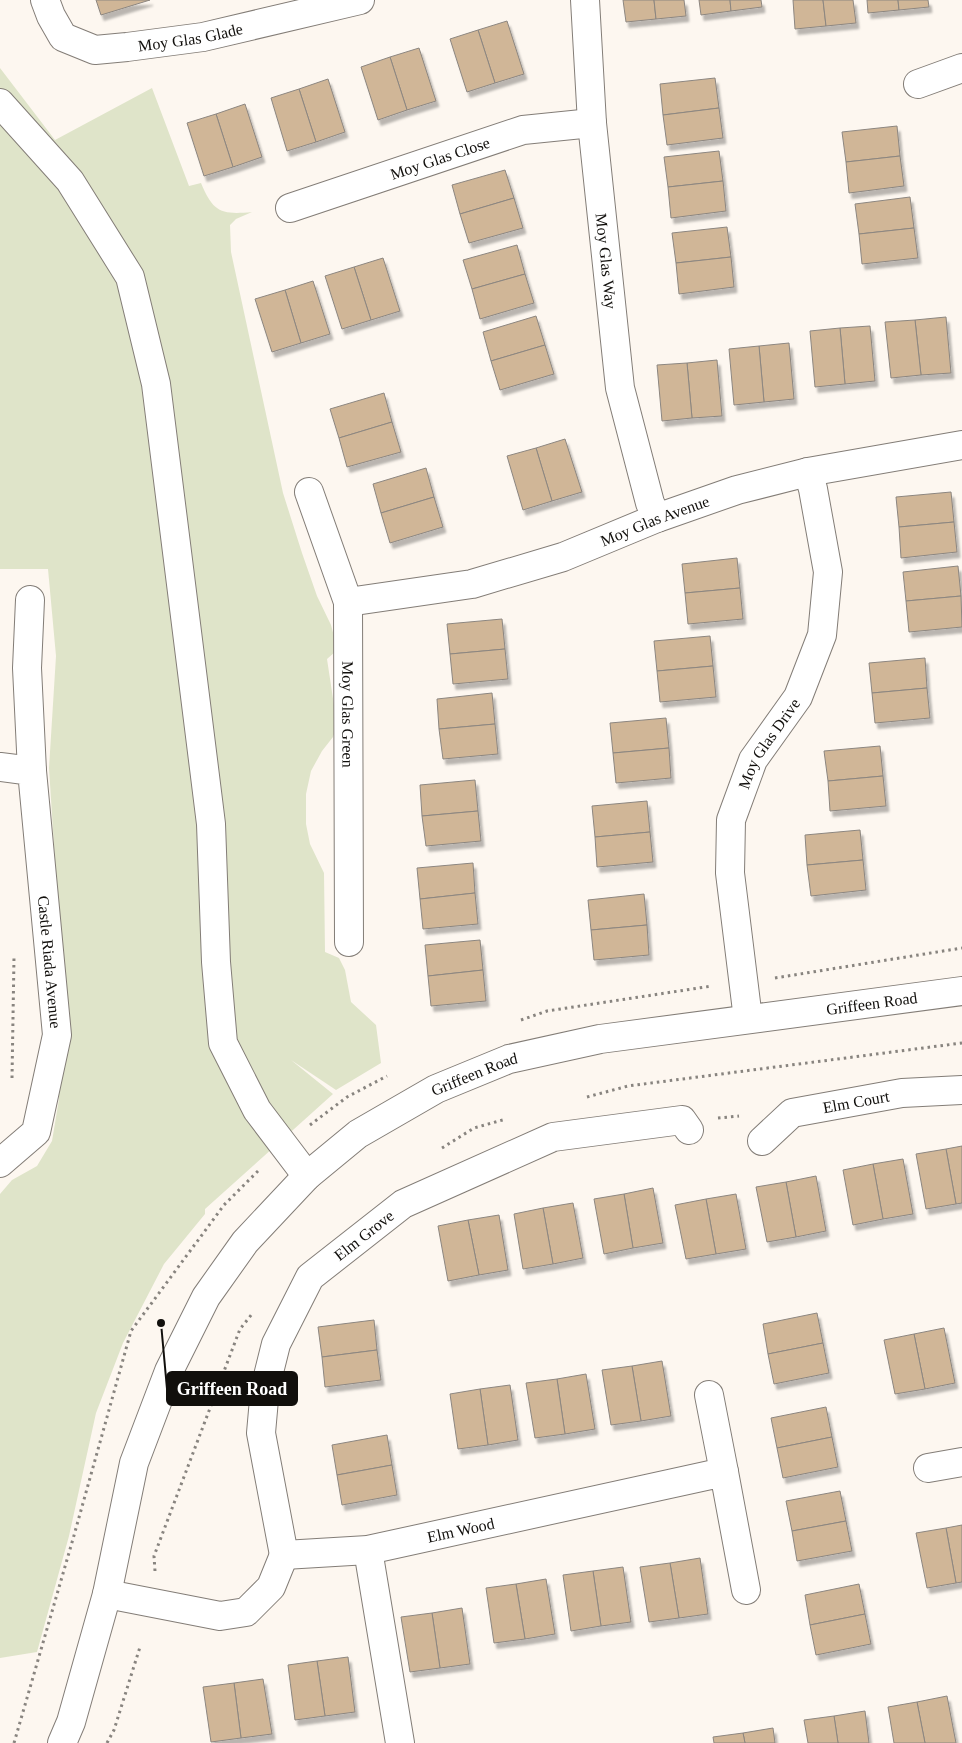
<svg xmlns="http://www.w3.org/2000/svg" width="962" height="1743" font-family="Georgia,serif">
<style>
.green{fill:#dfe4c9}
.building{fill:#d0b697;stroke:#8c8680;filter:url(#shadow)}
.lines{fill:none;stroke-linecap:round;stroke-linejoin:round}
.minor-casing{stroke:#837d77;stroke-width:30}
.path{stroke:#88847f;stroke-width:3;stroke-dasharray:2.5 4;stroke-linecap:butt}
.minor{stroke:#fff;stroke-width:28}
.labels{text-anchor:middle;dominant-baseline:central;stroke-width:4;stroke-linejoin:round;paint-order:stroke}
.street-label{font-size:16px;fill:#110f0c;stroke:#fdf7f0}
.leader{fill:none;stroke:#110f0c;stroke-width:2}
.callout-dot{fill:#110f0c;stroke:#fdf7f0;stroke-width:2}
.callout{fill:#110f0c;stroke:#110f0c;stroke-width:2}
.callout-label{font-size:18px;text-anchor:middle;font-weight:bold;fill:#fff}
</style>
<defs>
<filter id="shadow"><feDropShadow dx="3" dy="5.5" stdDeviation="1" flood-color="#0004"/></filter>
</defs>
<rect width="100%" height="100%" fill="#fdf7f0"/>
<!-- green -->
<path class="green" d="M 0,68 L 55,140 L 152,88 L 189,186 L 201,183 C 213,212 221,215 252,212 L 236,219 L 230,225 L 231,252 L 283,493 L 302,553 L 317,596 L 331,625 L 335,640 L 335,652 L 327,659 L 337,725 L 333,737 L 322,751 L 311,771 L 306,794 L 306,824 L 310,844 L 324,873 L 325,952 L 339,958 L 345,970 L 351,1002 L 376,1025 L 381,1063 L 336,1090 L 291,1060 L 333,1094 L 205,1209 L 205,1214 L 164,1264 L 123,1343 L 96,1413 L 69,1536 L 37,1652 L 0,1658 L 0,1194 L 12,1180 L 37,1166 L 52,1141 L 59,1099 L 58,909 L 49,768 L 56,656 L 48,569 L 0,569 Z"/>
<!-- building -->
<g class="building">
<path d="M 96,0 L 150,0 L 101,15 Z"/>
<path d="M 623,0 L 654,0 L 656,19 L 626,22 Z"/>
<path d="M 654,0 L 684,0 L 686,16 L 656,19 Z"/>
<path d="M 699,0 L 730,0 L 731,11 L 701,15 Z"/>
<path d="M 730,0 L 761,0 L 762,7 L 731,11 Z"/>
<path d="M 793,0 L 823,0 L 826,26 L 795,29 Z"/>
<path d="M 823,0 L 853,0 L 856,23 L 826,26 Z"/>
<path d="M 867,0 L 898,0 L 899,10 L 868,13 Z"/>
<path d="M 898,0 L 928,0 L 929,7 L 899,10 Z"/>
<path d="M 507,21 L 524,74 L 495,83 L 478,30 Z"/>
<path d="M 478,30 L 495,83 L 467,92 L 450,39 Z"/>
<path d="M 419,48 L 436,101 L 407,110 L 390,57 Z"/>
<path d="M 390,57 L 407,110 L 378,120 L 361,67 Z"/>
<path d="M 715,78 L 719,108 L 663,115 L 660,84 Z"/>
<path d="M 328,79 L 345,132 L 316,142 L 299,89 Z"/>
<path d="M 299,89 L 316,142 L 287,151 L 271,98 Z"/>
<path d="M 245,104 L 262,157 L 233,167 L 216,114 Z"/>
<path d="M 719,108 L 723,138 L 667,145 L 663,115 Z"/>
<path d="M 216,114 L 233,167 L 204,176 L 187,123 Z"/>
<path d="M 897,126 L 900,156 L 846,162 L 842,132 Z"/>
<path d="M 719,151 L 723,181 L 668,187 L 664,157 Z"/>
<path d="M 900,156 L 904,186 L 849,193 L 846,162 Z"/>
<path d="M 505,170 L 514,198 L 460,214 L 452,185 Z"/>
<path d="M 723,181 L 726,211 L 671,218 L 668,187 Z"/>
<path d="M 910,197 L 914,228 L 859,234 L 855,204 Z"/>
<path d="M 514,198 L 523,228 L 469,243 L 460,214 Z"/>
<path d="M 727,227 L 731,257 L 676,263 L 672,233 Z"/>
<path d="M 914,228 L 918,258 L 862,264 L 859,234 Z"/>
<path d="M 517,245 L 525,274 L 472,289 L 463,260 Z"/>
<path d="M 731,257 L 734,287 L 679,294 L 676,263 Z"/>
<path d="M 383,258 L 400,311 L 371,320 L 354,267 Z"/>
<path d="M 354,267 L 371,320 L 342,329 L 325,276 Z"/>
<path d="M 525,274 L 534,303 L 480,319 L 472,289 Z"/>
<path d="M 313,281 L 330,334 L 301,343 L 285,290 Z"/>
<path d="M 285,290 L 301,343 L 272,352 L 255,299 Z"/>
<path d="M 536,316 L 545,345 L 491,361 L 483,332 Z"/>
<path d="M 946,317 L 951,373 L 921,375 L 915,320 Z"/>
<path d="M 915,320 L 921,375 L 891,378 L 885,322 Z"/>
<path d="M 870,326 L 875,381 L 845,384 L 840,328 Z"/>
<path d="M 840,328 L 845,384 L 815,387 L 810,331 Z"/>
<path d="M 789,343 L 794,399 L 764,402 L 759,346 Z"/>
<path d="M 545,345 L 554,374 L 500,390 L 491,361 Z"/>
<path d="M 759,346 L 764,402 L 734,405 L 729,349 Z"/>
<path d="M 717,360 L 722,416 L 692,418 L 687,363 Z"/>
<path d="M 687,363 L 692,418 L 662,421 L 657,365 Z"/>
<path d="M 384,393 L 392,422 L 339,438 L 330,409 Z"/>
<path d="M 392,422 L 401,452 L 347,467 L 339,438 Z"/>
<path d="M 565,439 L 582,492 L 552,501 L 536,448 Z"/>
<path d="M 536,448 L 552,501 L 523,510 L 507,456 Z"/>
<path d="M 426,468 L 434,497 L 381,513 L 373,484 Z"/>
<path d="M 951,492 L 954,522 L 899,527 L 896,497 Z"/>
<path d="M 434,497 L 443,527 L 390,543 L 381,513 Z"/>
<path d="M 954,522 L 957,552 L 901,558 L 899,527 Z"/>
<path d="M 737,558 L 740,588 L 685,593 L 682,564 Z"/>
<path d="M 958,566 L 961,596 L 906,601 L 903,572 Z"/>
<path d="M 740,588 L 743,619 L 688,624 L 685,593 Z"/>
<path d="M 961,596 L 962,627 L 909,632 L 906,601 Z"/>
<path d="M 502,619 L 505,649 L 450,654 L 447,624 Z"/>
<path d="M 710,636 L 713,666 L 657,671 L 654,641 Z"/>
<path d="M 505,649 L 508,679 L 453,684 L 450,654 Z"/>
<path d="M 925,658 L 927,688 L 872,693 L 869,663 Z"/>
<path d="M 713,666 L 716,697 L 660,702 L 657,671 Z"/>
<path d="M 927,688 L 930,718 L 875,723 L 872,693 Z"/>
<path d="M 492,693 L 495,724 L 439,729 L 437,699 Z"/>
<path d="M 666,718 L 669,748 L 613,753 L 610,723 Z"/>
<path d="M 495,724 L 498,754 L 443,759 L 439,729 Z"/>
<path d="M 880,746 L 883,776 L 828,781 L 824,751 Z"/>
<path d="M 669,748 L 671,778 L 616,783 L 613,753 Z"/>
<path d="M 883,776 L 886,806 L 830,811 L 828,781 Z"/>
<path d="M 475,780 L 478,811 L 422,816 L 420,785 Z"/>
<path d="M 647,801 L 650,832 L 595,837 L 592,806 Z"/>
<path d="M 478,811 L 481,841 L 426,846 L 422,816 Z"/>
<path d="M 860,830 L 863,860 L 807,865 L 805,835 Z"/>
<path d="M 650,832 L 653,862 L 597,867 L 595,837 Z"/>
<path d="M 863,860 L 866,890 L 811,896 L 807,865 Z"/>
<path d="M 473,863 L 475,893 L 420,899 L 417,868 Z"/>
<path d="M 475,893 L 478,924 L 423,929 L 420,899 Z"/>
<path d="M 644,894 L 647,925 L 591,930 L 588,900 Z"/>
<path d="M 647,925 L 649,955 L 594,960 L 591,930 Z"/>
<path d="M 480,940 L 483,970 L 428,976 L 425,945 Z"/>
<path d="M 483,970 L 486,1001 L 431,1006 L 428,976 Z"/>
<path d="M 962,1146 L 962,1203 L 956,1204 L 946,1149 Z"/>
<path d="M 946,1149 L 956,1204 L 926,1209 L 916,1154 Z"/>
<path d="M 903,1159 L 913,1214 L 883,1219 L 873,1164 Z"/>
<path d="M 873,1164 L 883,1219 L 853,1225 L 843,1170 Z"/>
<path d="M 816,1176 L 826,1231 L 796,1237 L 786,1182 Z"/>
<path d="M 786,1182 L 796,1237 L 767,1242 L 756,1187 Z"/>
<path d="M 653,1188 L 663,1243 L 633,1248 L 624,1194 Z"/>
<path d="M 624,1194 L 633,1248 L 604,1254 L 594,1199 Z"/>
<path d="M 736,1194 L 746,1249 L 716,1254 L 706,1199 Z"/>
<path d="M 706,1199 L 716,1254 L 686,1259 L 675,1205 Z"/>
<path d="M 573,1203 L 583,1258 L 553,1264 L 543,1208 Z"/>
<path d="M 543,1208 L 553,1264 L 523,1269 L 514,1214 Z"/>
<path d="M 499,1215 L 508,1270 L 479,1275 L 468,1220 Z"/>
<path d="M 468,1220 L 479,1275 L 448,1281 L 438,1226 Z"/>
<path d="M 817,1313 L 823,1343 L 768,1354 L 763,1324 Z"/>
<path d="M 374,1320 L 377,1350 L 322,1357 L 318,1327 Z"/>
<path d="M 944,1328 L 955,1383 L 925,1389 L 914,1334 Z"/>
<path d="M 914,1334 L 925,1389 L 895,1394 L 884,1340 Z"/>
<path d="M 823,1343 L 829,1373 L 774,1384 L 768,1354 Z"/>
<path d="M 377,1350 L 381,1380 L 325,1387 L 322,1357 Z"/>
<path d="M 662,1361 L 671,1416 L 641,1421 L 632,1366 Z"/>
<path d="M 632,1366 L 641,1421 L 611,1425 L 602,1370 Z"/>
<path d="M 586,1374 L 595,1429 L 565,1434 L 557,1379 Z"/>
<path d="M 557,1379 L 565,1434 L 535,1438 L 526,1383 Z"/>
<path d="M 510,1385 L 518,1440 L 488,1445 L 480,1389 Z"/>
<path d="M 480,1389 L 488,1445 L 458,1449 L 450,1394 Z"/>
<path d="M 826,1407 L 832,1437 L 777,1448 L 771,1418 Z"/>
<path d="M 387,1435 L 392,1465 L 337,1475 L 332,1445 Z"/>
<path d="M 832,1437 L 838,1467 L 783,1478 L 777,1448 Z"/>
<path d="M 392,1465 L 397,1495 L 342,1505 L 337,1475 Z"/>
<path d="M 840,1491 L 846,1521 L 792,1531 L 786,1501 Z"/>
<path d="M 846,1521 L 852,1551 L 797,1561 L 792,1531 Z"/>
<path d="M 962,1525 L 962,1582 L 956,1583 L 946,1528 Z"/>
<path d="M 946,1528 L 956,1583 L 927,1588 L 916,1533 Z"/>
<path d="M 700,1558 L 708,1614 L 679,1618 L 670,1563 Z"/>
<path d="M 670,1563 L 679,1618 L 649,1622 L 640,1567 Z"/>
<path d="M 623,1567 L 631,1622 L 601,1626 L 593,1571 Z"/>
<path d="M 593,1571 L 601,1626 L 571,1631 L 563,1575 Z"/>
<path d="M 546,1579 L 555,1634 L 525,1639 L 516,1584 Z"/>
<path d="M 516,1584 L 525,1639 L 494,1643 L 486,1588 Z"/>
<path d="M 859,1584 L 865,1614 L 810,1625 L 805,1595 Z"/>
<path d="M 462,1608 L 470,1664 L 440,1668 L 432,1613 Z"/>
<path d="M 432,1613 L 440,1668 L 410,1672 L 401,1617 Z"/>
<path d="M 865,1614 L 871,1644 L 816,1655 L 810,1625 Z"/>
<path d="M 348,1657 L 355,1712 L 325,1716 L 317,1661 Z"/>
<path d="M 317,1661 L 325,1716 L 295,1720 L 288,1665 Z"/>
<path d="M 263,1679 L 272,1734 L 241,1738 L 234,1683 Z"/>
<path d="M 234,1683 L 241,1738 L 211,1742 L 203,1687 Z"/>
<path d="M 947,1696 L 956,1743 L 925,1743 L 917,1702 Z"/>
<path d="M 917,1702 L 925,1743 L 894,1743 L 888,1707 Z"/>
<path d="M 865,1711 L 869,1743 L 838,1743 L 834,1716 Z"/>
<path d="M 834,1716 L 838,1743 L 808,1743 L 804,1720 Z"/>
<path d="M 773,1728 L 775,1743 L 745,1743 L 743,1733 Z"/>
<path d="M 743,1733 L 745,1743 L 714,1743 L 713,1737 Z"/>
</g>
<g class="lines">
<!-- minor casing -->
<g class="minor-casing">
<g id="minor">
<path id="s1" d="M 45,0 L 51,16 L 63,37 L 95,50 L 127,47 L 203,37 L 360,0"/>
<path id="s2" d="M 585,0 L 592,123 L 620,388 L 650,503 L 657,518"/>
<path d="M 918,84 L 962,68"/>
<path d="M 0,103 L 70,181 L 130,277 L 156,384 L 211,824 L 216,962 L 223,1043 L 257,1110 L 307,1176"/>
<path id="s3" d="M 290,208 L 523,130 L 592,123"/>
<path id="s4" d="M 309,492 L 348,602 L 349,942"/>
<path d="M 30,600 L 27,668 L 32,771"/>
<path id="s5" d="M 348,602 L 472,584 L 563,557 L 657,518 L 737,490 L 808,472 L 962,445"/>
<path id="s6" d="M 0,767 L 32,771 L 57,1035 L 36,1132 L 0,1163"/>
<path id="s7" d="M 748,1019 L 730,873 L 731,820 L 753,760 L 798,697 L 822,635 L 828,572 L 813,489 L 808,472"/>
<path id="s8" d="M 762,1141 L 792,1113 L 902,1093 L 962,1090"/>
<path d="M 709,1395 L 724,1472"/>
<path d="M 928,1468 L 962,1462"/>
<path d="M 368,1550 L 400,1743"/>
<path id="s9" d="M 284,1555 L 261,1433 L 265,1388 L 276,1344 L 310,1277 L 403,1204 L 553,1137 L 682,1120 L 689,1130"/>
<path id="s10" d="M 284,1555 L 368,1550 L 724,1472 L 746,1590"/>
<path d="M 107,1594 L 220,1616 L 246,1612 L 271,1587 L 284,1555"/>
<path id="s11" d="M 62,1743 L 71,1722 L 107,1594 L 134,1463 L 169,1371 L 206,1297 L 245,1242 L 307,1176 L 358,1134 L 436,1089 L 509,1059 L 600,1039 L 962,991"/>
</g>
</g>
<!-- path -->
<g class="path">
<path d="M 775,978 L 962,948"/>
<path d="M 521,1020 L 547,1011 L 712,986"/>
<path d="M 12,1078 L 14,957"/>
<path d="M 587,1097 L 628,1086 L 962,1043"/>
<path d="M 718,1118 L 739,1116"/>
<path d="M 310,1125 L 347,1097 L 387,1076"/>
<path d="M 442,1148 L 474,1128 L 506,1119"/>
<path d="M 155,1571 L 154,1556 L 240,1329 L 252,1314"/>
<path d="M 14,1743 L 73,1539 L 131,1331 L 224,1205 L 260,1169"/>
<path d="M 107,1743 L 114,1730 L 140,1647"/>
</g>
<!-- minor -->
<use href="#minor" class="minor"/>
</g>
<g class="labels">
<!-- street labels -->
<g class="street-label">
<text stroke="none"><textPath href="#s1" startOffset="172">Moy Glas Glade</textPath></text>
<text stroke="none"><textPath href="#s3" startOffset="158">Moy Glas Close</textPath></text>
<text stroke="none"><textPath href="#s2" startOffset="262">Moy Glas Way</textPath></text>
<text stroke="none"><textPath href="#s5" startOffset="319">Moy Glas Avenue</textPath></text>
<text stroke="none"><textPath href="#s4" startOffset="229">Moy Glas Green</textPath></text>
<text stroke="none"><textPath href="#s7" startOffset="286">Moy Glas Drive</textPath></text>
<text stroke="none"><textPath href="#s6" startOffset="224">Castle Riada Avenue</textPath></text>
<text stroke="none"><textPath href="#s11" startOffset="1231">Griffeen Road</textPath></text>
<text stroke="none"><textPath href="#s11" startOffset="826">Griffeen Road</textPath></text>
<text stroke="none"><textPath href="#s8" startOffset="106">Elm Court</textPath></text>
<text stroke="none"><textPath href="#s9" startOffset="358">Elm Grove</textPath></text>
<text stroke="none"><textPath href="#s10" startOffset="179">Elm Wood</textPath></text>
</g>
</g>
<!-- callouts -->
<path class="leader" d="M161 1323L167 1389"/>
<circle class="callout-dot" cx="161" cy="1323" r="5"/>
<rect class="callout" x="167" y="1372" width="130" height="33" rx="5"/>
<g class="callout-label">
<text x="232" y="1395">Griffeen Road</text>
</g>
</svg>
